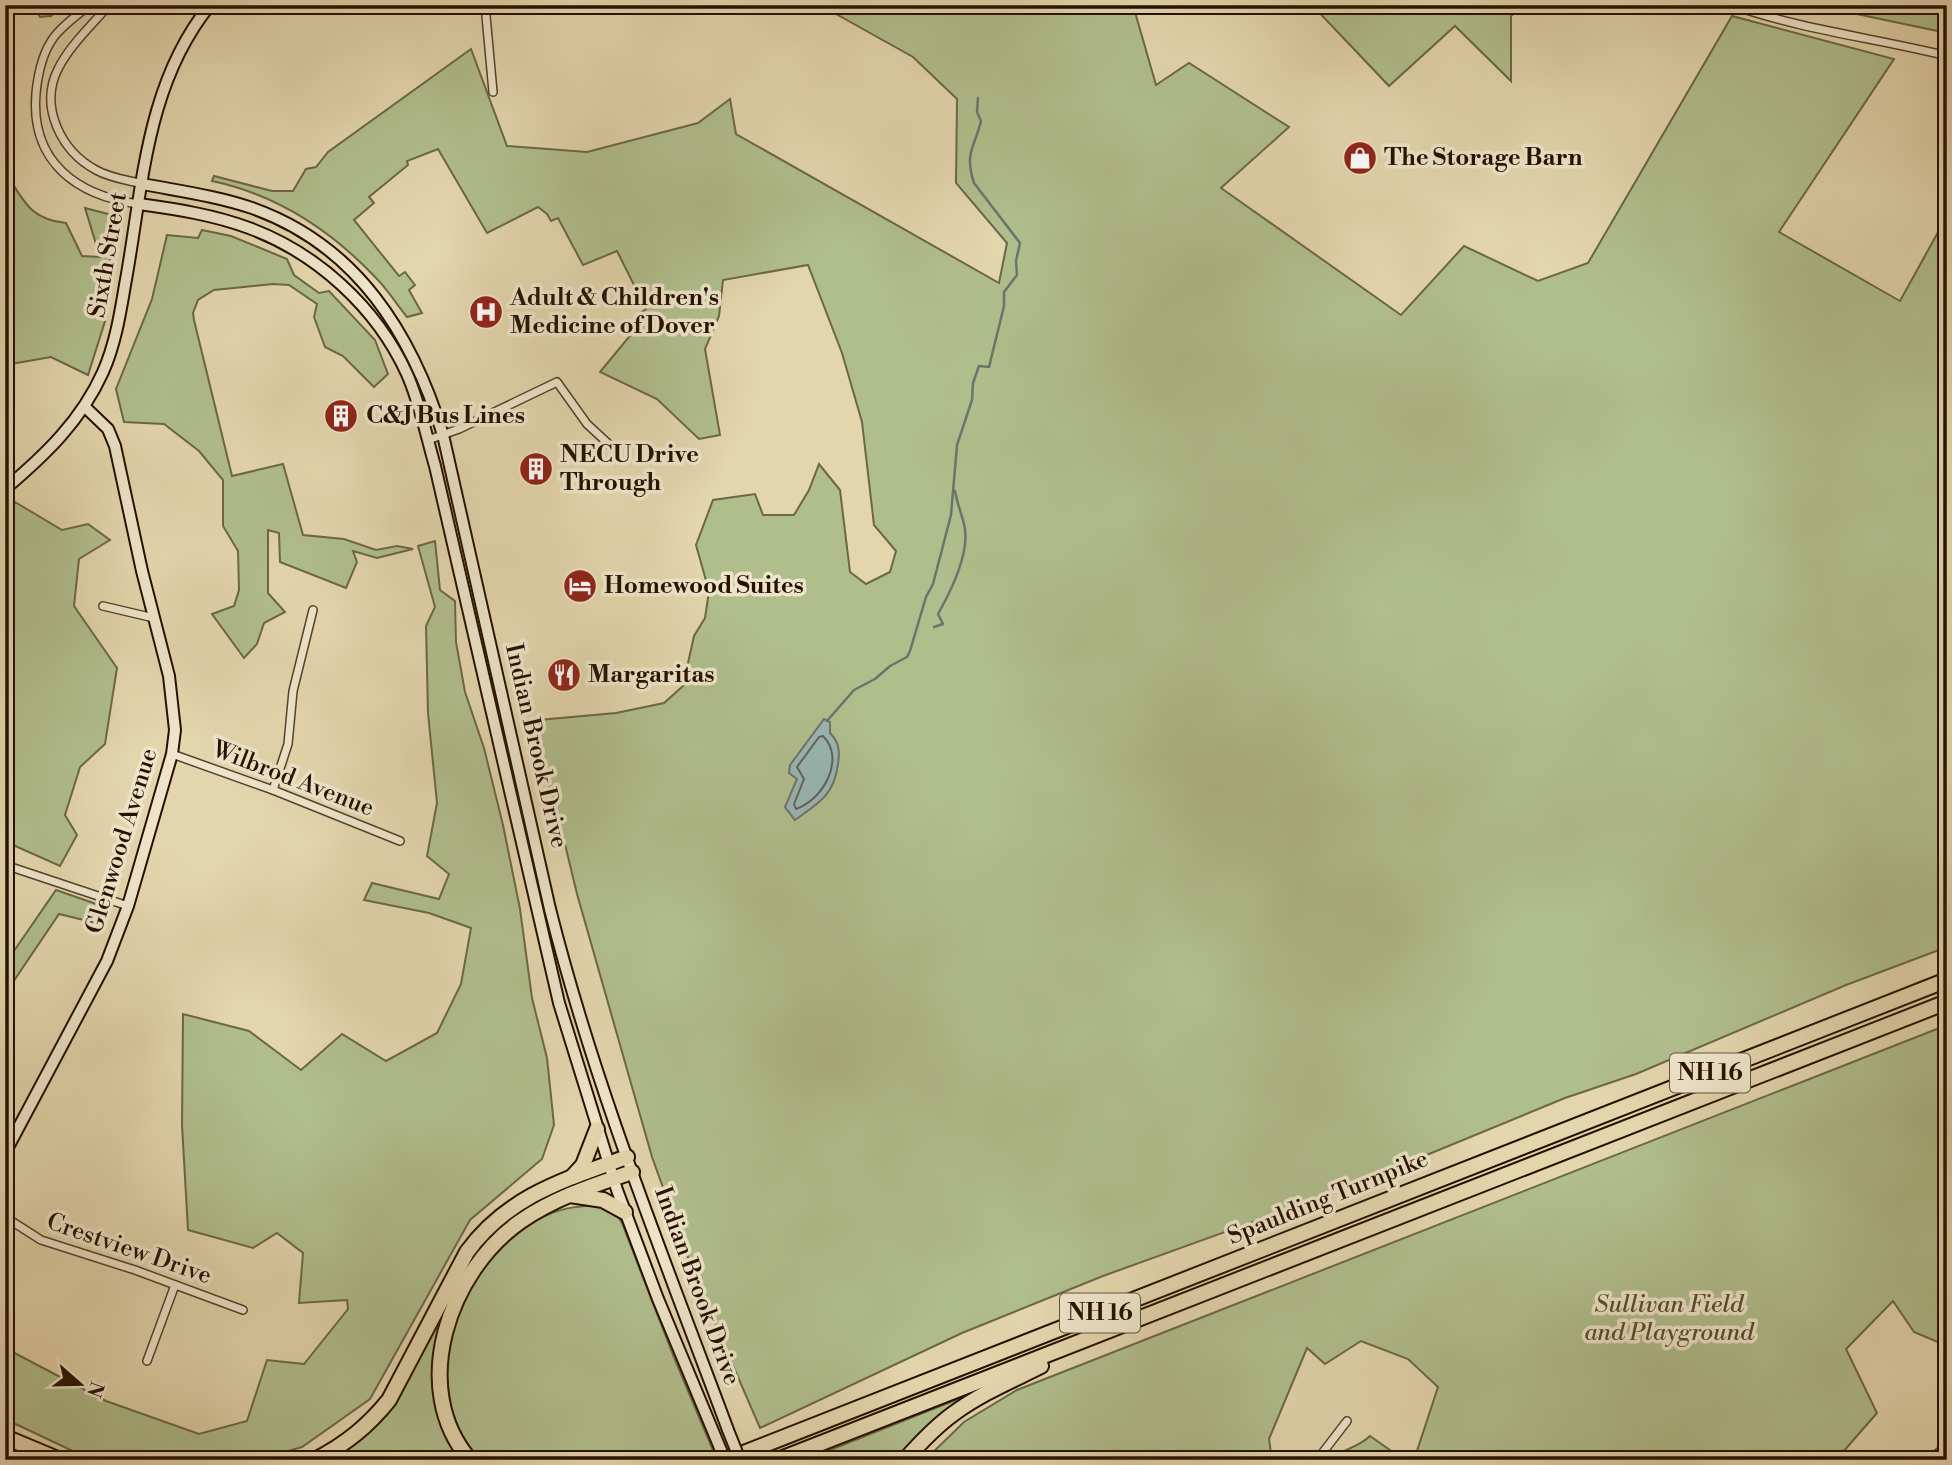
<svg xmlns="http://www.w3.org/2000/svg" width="1952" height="1465" font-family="'Libre Bodoni',serif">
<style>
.green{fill:#b0be8c;stroke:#6b6747;stroke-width:2}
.water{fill:#99b6b4;stroke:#6b746d;stroke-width:2}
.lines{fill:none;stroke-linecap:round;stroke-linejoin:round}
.shore{stroke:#60635b;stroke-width:2}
.stream{stroke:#6b746d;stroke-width:2.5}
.street-casing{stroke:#55412c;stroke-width:10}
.secondary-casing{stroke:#261002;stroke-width:14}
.highway-casing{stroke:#261002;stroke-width:18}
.street{stroke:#ede4c9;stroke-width:7}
.secondary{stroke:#ede4c9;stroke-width:10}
.highway{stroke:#e3d5ac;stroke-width:14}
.secondary-bridge-casing{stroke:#261002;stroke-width:14;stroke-linecap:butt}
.secondary-bridge{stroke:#ede4c9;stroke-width:10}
.labels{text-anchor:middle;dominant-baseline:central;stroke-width:7;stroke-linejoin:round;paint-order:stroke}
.shield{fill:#ede4c9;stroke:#62503e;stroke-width:2}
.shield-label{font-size:23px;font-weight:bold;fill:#261002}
.poi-label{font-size:24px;font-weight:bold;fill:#261002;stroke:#ede4c9;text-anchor:start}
.street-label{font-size:24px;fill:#261002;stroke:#ede4c9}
.park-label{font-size:24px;font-style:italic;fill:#564d32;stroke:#ede4c9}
</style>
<rect width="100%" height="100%" fill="#e3d5ac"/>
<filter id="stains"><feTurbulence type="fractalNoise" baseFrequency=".00286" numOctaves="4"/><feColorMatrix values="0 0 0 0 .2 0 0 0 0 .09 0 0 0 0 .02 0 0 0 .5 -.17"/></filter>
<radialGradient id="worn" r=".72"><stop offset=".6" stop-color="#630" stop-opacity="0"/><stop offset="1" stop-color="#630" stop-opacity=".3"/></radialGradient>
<!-- green -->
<g class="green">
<path d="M 33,5 L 63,5 L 51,16 L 40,17 Z"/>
<path d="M 820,5 L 1133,5 L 1156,85 L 1189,63 L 1289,127 L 1221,188 L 1401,315 L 1464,246 L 1538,281 L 1588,263 L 1732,16 L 1894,59 L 1779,232 L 1900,301 L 1947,216 L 1947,947 L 1846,985 L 1636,1074 L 1565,1098 L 1344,1189 L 1103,1276 L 962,1333 L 760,1428 L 698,1285 L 652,1157 L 577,894 L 556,807 L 528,721 L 616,713 L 664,703 L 683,686 L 694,636 L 705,618 L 709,591 L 696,545 L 713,500 L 755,494 L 763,515 L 794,515 L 809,490 L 819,464 L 840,490 L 850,572 L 866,584 L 890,572 L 896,551 L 874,525 L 862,422 L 842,353 L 808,265 L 723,280 L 719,316 L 705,349 L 720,435 L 699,439 L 657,399 L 600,372 L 643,320 L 640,313 L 646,309 L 617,251 L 583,265 L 558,218 L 551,221 L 547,214 L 538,207 L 487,233 L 438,149 L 407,161 L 408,165 L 369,197 L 374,203 L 354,220 L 399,276 L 405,272 L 415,285 L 409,290 L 422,313 L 407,317 C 397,305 388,290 377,279 C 331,230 278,195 212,181 L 214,176 L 272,191 L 293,191 L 306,169 L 316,167 L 328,152 L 471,49 L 507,146 L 587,152 L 698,123 L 730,99 L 736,134 L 999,283 L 1007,243 L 956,183 L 957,99 L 913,57 Z"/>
<path d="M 1312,5 L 1525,5 L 1511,16 L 1511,81 L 1455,26 L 1389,86 Z"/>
<path d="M 1828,5 L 1947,5 L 1947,33 L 1828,8 Z"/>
<path d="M 5,176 L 9,178 C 25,204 33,220 66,223 L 82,256 L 100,257 L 85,208 L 112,215 L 109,279 L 98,289 L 107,315 L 88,375 L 51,357 L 5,365 Z"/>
<path d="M 202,230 L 231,236 L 287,259 L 294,275 L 319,293 L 329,291 L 375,340 L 388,374 L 374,387 L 343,356 L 325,347 L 314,317 L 317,304 L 289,285 L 273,284 L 214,290 L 198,300 L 193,313 L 194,320 L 232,476 L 283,464 L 303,535 L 344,539 L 376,550 L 397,546 L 413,549 L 377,558 L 353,551 L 357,562 L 346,588 L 280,562 L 279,533 L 268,530 L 268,593 L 285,612 L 264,623 L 257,644 L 244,658 L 212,614 L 234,606 L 239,590 L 238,551 L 223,526 L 223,480 L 199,451 L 164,424 L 124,422 L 116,389 L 152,299 L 167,235 L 198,238 Z"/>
<path d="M 15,502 L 62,530 L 88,524 L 110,540 L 79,559 L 74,606 L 117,668 L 105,744 L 80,767 L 65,815 L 77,835 L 60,866 L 13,845 L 11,805 L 5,802 L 5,509 Z"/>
<path d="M 435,541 L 440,590 L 455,601 L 456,642 L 465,692 L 484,748 L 503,825 L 520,909 L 532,998 L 547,1058 L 554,1125 L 542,1159 L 470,1220 L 370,1399 L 302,1447 L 257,1460 L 102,1460 L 79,1454 L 5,1419 L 5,1348 L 106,1401 L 199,1434 L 247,1421 L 267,1360 L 304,1364 L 348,1309 L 347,1300 L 299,1303 L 303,1253 L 277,1233 L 253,1248 L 188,1230 L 182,1125 L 183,1014 L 249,1031 L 301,1070 L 342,1034 L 386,1061 L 437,1033 L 461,984 L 471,928 L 429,913 L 364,900 L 372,883 L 439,899 L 449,874 L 427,856 L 437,803 L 428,713 L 426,626 L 435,607 L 418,546 Z"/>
<path d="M 56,890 L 105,907 L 100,924 L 59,914 L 5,994 L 5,964 Z"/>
<path d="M 1947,1025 L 1947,1346 L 1914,1332 L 1893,1301 L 1846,1349 L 1877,1413 L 1836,1460 L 1414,1460 L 1438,1387 L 1408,1359 L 1361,1341 L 1325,1364 L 1307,1348 L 1269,1439 L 1272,1460 L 925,1460 L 964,1422 L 1017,1390 Z"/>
<path d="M 560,1190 L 561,1192 L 481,1253 L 437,1363 L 465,1460 L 324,1460 L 360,1436 L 471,1257 C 497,1226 523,1205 560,1190 Z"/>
<path d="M 600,1205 L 617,1215 L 622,1223 L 675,1360 L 715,1455 L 698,1460 L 476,1460 C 459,1435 450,1417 445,1386 C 444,1379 446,1372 446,1365 C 451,1304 490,1240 547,1215 C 565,1207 581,1206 600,1205 Z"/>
<path d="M 963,1397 L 964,1400 L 899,1460 L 805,1460 Z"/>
<path d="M 1370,1436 L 1404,1460 L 1330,1460 C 1342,1449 1358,1448 1370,1436 Z"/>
</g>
<!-- water -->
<path class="water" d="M 824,719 L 830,722 L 830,733 C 839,742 840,751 838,764 C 834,795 820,802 795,820 L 785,807 L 797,779 L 789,773 L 790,765 Z"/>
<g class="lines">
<!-- shore -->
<path class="shore" d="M 823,736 C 846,759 823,800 796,809 L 794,804 L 804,779 L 797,767 L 819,737 Z"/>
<!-- stream -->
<g class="stream">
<path d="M 934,627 L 943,624 L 938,614 C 951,591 971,551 964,524 C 961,512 957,503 955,491"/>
<path d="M 827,721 L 854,690 L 875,679 L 890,666 L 907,657 L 910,651 L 926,597 L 933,584 L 951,515 L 957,445 L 972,400 L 973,383 L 979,366 L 989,367 L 1004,306 L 1004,292 L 1017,275 L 1016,261 L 1020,243 L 974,183 C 964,152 975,147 981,121 L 977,112 L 978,98"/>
</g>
<!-- street casing -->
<g class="street-casing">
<g id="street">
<path d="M 90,5 C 77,15 63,25 54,37 C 42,53 38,73 36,93 C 30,162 77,196 139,204"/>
<path d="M 109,5 C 92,25 70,45 58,69 C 39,107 61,151 96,170 C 110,178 127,180 143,184"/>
<path d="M 485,5 L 493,92"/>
<path d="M 1732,5 C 1802,30 1875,38 1947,56"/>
<path d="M 428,440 L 459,429 L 557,382 L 587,424 L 613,448"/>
<path d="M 103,606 L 154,618"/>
<path d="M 172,754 L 273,790 L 400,841"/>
<path d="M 273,790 L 288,744 L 293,691 L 313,610"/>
<path d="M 5,865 L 128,906"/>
<path d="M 5,1217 L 41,1240 L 135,1270 L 243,1310"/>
<path d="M 147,1361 L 175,1285"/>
<path d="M 1317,1460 L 1347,1421"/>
<path d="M 1930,1460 L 1947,1445"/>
</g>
</g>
<!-- secondary casing -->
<g class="secondary-casing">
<g id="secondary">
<path d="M 143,184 C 179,191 217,196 252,208 C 357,245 412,334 443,435 L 550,909 C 595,1088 664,1258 728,1430"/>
<path d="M 139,204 C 176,209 214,215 249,228 C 317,253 377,308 407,374 C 420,403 426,435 435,466 L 559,1003 L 617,1190 L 658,1299 L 725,1460"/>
<path d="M 5,489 C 45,455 81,421 103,372 C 115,345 120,315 125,285 C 143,188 145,85 210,5"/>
<path d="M 5,1153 L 107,961 L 128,906 L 172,754 L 175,730 L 169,676 L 142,571 L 115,446 L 108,429 L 85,407"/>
</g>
</g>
<!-- highway casing -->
<g class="highway-casing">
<g id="highway">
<path d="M 572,1177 L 583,1165 L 597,1129"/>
<path d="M 570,1195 L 603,1200 L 625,1212"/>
<path d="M 5,1437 L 60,1460"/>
<path d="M 315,1460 C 346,1444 368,1426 389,1400 L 467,1252 C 508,1196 564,1180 627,1157"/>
<path d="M 470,1460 C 408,1388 449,1271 521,1221 C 554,1198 594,1185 632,1172"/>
<path d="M 726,1460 L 1947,980"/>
<path d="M 778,1460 L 1947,1002"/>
<path d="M 905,1460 C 920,1443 935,1427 953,1414 C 980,1394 1011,1381 1041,1366"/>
</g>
</g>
<!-- street -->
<use href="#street" class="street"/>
<!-- secondary -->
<use href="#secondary" class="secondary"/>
<!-- highway -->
<use href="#highway" class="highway"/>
<!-- secondary-bridge casing -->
<g class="secondary-bridge-casing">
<path id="secondary-bridge" d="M 728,1430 L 740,1460"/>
</g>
<!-- secondary-bridge -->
<use href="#secondary-bridge" class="secondary-bridge"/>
</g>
<!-- icons -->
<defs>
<g id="shop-disc" transform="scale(1.75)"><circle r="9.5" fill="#8f2418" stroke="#ede4c9"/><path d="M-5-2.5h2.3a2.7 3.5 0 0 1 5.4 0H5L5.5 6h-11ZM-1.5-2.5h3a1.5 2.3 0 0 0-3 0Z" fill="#fff"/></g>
<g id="hospital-disc" transform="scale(1.75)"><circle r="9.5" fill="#8f2418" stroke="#ede4c9"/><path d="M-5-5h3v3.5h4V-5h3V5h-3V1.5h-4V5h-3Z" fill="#fff"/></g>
<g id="building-disc" transform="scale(1.75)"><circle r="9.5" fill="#8f2418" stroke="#ede4c9"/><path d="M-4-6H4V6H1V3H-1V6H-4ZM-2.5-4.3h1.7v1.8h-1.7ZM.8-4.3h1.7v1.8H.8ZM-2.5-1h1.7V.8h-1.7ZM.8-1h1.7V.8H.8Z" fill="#fff"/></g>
<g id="hotel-disc" transform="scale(1.75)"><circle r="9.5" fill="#8f2418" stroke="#ede4c9"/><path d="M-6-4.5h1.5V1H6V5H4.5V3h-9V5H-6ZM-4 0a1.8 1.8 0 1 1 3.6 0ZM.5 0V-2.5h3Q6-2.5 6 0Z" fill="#fff"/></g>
<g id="restaurant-disc" transform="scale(1.75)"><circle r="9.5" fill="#8f2418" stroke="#ede4c9"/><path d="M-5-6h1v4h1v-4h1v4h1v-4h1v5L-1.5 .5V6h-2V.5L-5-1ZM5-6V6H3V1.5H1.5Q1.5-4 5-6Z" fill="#fff"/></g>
</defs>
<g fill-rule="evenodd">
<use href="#shop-disc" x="1360" y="158"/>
<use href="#hospital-disc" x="486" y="312"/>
<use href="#building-disc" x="341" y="416"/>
<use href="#building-disc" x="536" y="469"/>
<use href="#hotel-disc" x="580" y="586"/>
<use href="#restaurant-disc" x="564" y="675"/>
</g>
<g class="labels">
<!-- shield labels -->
<g class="shield">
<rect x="1670" y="1053.5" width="80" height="39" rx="5"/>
<rect x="1060" y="1293.5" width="80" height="39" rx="5"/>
</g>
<g class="shield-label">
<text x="1710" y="1073">NH 16</text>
<text x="1100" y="1313">NH 16</text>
</g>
<!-- poi labels -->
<g class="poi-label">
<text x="1384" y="158">The Storage Barn</text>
<text x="510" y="298">Adult &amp; Children's<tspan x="510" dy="28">Medicine of Dover</tspan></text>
<text x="366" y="416">C&amp;J Bus Lines</text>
<text x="560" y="455">NECU Drive<tspan x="560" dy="28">Through</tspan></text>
<text x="604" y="586">Homewood Suites</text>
<text x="588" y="675">Margaritas</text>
</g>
<!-- street labels -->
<g class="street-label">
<text transform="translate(108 255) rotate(-80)">Sixth Street</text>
<text transform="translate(536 746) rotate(77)">Indian Brook Drive</text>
<text transform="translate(293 779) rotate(21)">Wilbrod Avenue</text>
<text transform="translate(122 841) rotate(-73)">Glenwood Avenue</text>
<text transform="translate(1328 1198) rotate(-22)">Spaulding Turnpike</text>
<text transform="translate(129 1249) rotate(19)">Crestview Drive</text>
<text transform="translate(697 1286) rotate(70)">Indian Brook Drive</text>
</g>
<!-- park labels -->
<g class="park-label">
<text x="1669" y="1305">Sullivan Field<tspan x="1669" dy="28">and Playground</tspan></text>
</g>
</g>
<!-- margin -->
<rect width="1952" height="1465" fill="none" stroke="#e3d5ac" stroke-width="28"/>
<rect x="7" y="7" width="1938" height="1451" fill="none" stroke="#261002" stroke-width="3.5"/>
<rect x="14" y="14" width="1924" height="1437" fill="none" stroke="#261002" stroke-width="2"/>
<!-- north arrow -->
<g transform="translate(80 1384) rotate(110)" stroke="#ede4c9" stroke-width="5" paint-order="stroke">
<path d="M0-5L12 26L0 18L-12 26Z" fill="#261002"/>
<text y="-10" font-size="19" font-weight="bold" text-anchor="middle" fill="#261002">N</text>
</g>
<rect width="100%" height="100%" filter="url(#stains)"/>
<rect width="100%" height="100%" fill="url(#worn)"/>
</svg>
